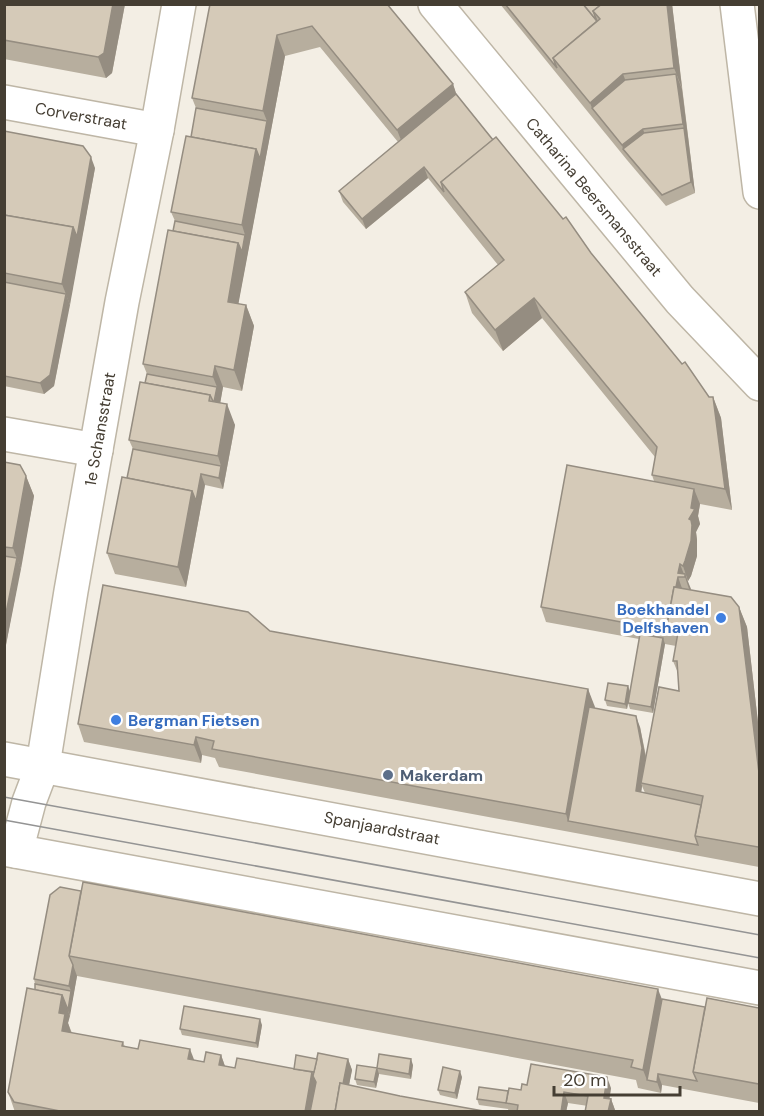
<svg xmlns="http://www.w3.org/2000/svg" width="764" height="1116" font-family="'DM Sans',sans-serif">
<style>
.lines{fill:none;stroke-linecap:round;stroke-linejoin:round}
.street-casing{stroke:#beb6a6;stroke-width:36}
.street{stroke:#fff;stroke-width:33}
.tram{stroke:#949494;stroke-width:1.5}
.wall{fill:#b7ae9e;fill-rule:evenodd}
.shaded-wall{fill:#958d81}
.building{fill:#d5cab8;stroke:#958d81;stroke-width:1.5}
.shop-dot{fill:#3f7fe0;stroke:#fff;stroke-width:2}
.service-dot{fill:#5c6f8a;stroke:#fff;stroke-width:2}
.labels{text-anchor:middle;dominant-baseline:central;stroke-width:6;stroke-linejoin:round;paint-order:stroke}
.street-label{font-size:16px;fill:#453e33;stroke:#fff}
.shop-label{font-size:16px;font-weight:bold;fill:#366cbe;stroke:#fff;text-anchor:end}
.service-label{font-size:16px;font-weight:bold;fill:#4e5e75;stroke:#fff;text-anchor:start}
</style>
<rect width="100%" height="100%" fill="#f3eee4"/>
<g class="lines">
<!-- street casing -->
<g class="street-casing">
<g id="street">
<path d="M 435,4 L 680,300 L 760,384"/>
<path d="M 737,4 L 760,192"/>
<path d="M 4,102 L 157,130"/>
<path d="M 4,434 L 96,450"/>
<path d="M 4,759 L 760,899"/>
<path d="M 4,849 L 760,988"/>
<path d="M 16,851 L 29,802 L 43,765 L 71,591 L 122,302 L 157,130 L 179,4"/>
</g>
</g>
<!-- street -->
<use href="#street" class="street"/>
<!-- tram -->
<g class="tram">
<path d="M 4,797 L 760,935"/>
<path d="M 4,820 L 760,958"/>
</g>
</g>
<!-- wall -->
<g class="wall">
<path d="M 4,4 L 125,4 L 112,73 L 106,78 L 4,59 Z"/>
<path d="M 210,4 L 387,4 L 453,84 L 456,94 L 493,140 L 591,253 L 709,397 L 713,397 L 721,418 L 732,510 L 700,504 L 698,516 L 700,524 L 696,532 L 697,540 L 697,556 L 691,576 L 688,581 L 687,580 L 690,590 L 739,607 L 747,627 L 759,731 L 759,867 L 219,767 L 215,758 L 202,755 L 201,763 L 84,742 L 78,724 L 270,631 L 588,689 L 594,708 L 640,727 L 646,756 L 679,691 L 678,673 L 673,661 L 676,646 L 665,644 L 653,713 L 630,709 L 628,703 L 627,709 L 607,706 L 605,700 L 628,686 L 630,692 L 639,639 L 546,622 L 541,607 L 654,481 L 652,475 L 655,457 L 542,318 L 503,351 L 472,313 L 465,292 L 498,265 L 428,178 L 366,229 L 343,202 L 339,191 L 398,142 L 320,47 L 285,56 L 238,304 L 246,305 L 254,326 L 242,391 L 223,387 L 220,403 L 235,425 L 223,489 L 205,485 L 186,587 L 115,574 L 107,553 L 127,478 L 133,449 L 129,440 L 147,374 L 143,364 L 175,221 L 171,212 L 191,137 L 196,108 L 192,98 ZM 642,786 L 645,793 L 641,792 Z"/>
<path d="M 500,4 L 672,4 L 695,193 L 666,206 L 627,160 Z"/>
<path d="M 4,131 L 95,168 L 54,386 L 44,394 L 4,386 Z"/>
<path d="M 4,462 L 26,476 L 34,496 L 4,655 Z"/>
<path d="M 50,895 L 705,1007 L 759,1008 L 759,1103 L 662,1085 L 661,1093 L 638,1088 L 636,1080 L 77,976 L 68,1023 L 72,1033 L 123,1042 L 125,1047 L 204,1062 L 221,1055 L 225,1066 L 235,1068 L 294,1069 L 317,1059 L 348,1059 L 352,1070 L 349,1085 L 400,1096 L 489,1112 L 15,1112 L 8,1092 L 35,990 L 35,984 L 34,979 Z"/>
<path d="M 262,1025 L 258,1048 L 182,1035 L 180,1029 Z"/>
<path d="M 413,1065 L 411,1079 L 379,1074 L 376,1088 L 357,1085 L 355,1079 L 377,1068 Z"/>
<path d="M 462,1077 L 457,1099 L 440,1095 L 438,1090 Z"/>
<path d="M 527,1085 L 611,1088 L 609,1099 L 611,1099 L 615,1110 L 568,1103 L 566,1112 L 509,1112 L 508,1109 L 479,1105 L 477,1099 L 508,1091 L 521,1090 Z"/>
</g>
<!-- shaded-wall -->
<g class="shaded-wall">
<path d="M 113,4 L 125,4 L 112,73 L 106,78 L 98,57 Z"/>
<path d="M 667,4 L 672,4 L 682,88 L 674,68 Z"/>
<path d="M 277,35 L 285,56 L 235,322 L 228,302 L 238,243 L 245,235 L 242,225 L 256,149 L 267,121 L 263,111 Z"/>
<path d="M 623,74 L 631,95 L 592,108 L 598,123 L 590,103 Z"/>
<path d="M 676,74 L 682,89 L 695,193 L 691,182 Z"/>
<path d="M 453,84 L 460,105 L 405,150 L 397,130 Z"/>
<path d="M 643,129 L 648,144 L 623,149 L 622,145 Z"/>
<path d="M 91,157 L 95,168 L 70,305 L 62,284 L 73,227 Z"/>
<path d="M 424,167 L 428,178 L 366,229 L 362,219 Z"/>
<path d="M 66,294 L 70,305 L 54,386 L 44,394 L 40,383 Z"/>
<path d="M 534,298 L 542,318 L 503,351 L 495,330 Z"/>
<path d="M 246,305 L 254,326 L 242,391 L 234,370 Z"/>
<path d="M 215,366 L 223,387 L 218,416 L 214,405 L 217,387 L 213,377 Z"/>
<path d="M 713,397 L 721,418 L 732,510 L 725,489 Z"/>
<path d="M 227,404 L 235,425 L 223,489 L 219,478 L 221,466 L 218,456 Z"/>
<path d="M 201,474 L 205,485 L 186,587 L 178,567 L 192,491 Z"/>
<path d="M 26,476 L 34,496 L 21,569 L 13,548 Z"/>
<path d="M 694,489 L 700,504 L 698,516 L 700,524 L 696,532 L 697,540 L 697,556 L 691,576 L 688,581 L 683,566 Z"/>
<path d="M 17,558 L 21,569 L 4,655 L 4,623 Z"/>
<path d="M 680,564 L 685,577 L 678,573 Z"/>
<path d="M 685,574 L 691,589 L 690,592 L 685,577 Z"/>
<path d="M 678,577 L 683,591 L 675,592 Z"/>
<path d="M 739,607 L 747,627 L 759,731 L 759,773 Z"/>
<path d="M 663,638 L 665,644 L 653,713 L 651,707 Z"/>
<path d="M 628,686 L 630,692 L 627,709 L 625,704 Z"/>
<path d="M 588,689 L 595,707 L 574,822 L 568,821 L 566,814 Z"/>
<path d="M 636,716 L 640,727 L 646,759 L 641,783 L 642,786 L 640,802 L 636,791 Z"/>
<path d="M 196,737 L 202,755 L 201,763 L 194,745 Z"/>
<path d="M 73,965 L 77,976 L 70,1016 L 68,1010 L 71,991 L 69,986 Z"/>
<path d="M 658,989 L 666,1010 L 647,1080 L 643,1070 Z"/>
<path d="M 62,995 L 70,1016 L 68,1023 L 72,1035 L 62,1031 L 59,1013 Z"/>
<path d="M 260,1019 L 262,1025 L 258,1048 L 256,1043 Z"/>
<path d="M 190,1049 L 198,1070 L 188,1059 Z"/>
<path d="M 221,1055 L 228,1075 L 219,1065 Z"/>
<path d="M 348,1059 L 352,1070 L 346,1100 L 341,1093 Z"/>
<path d="M 411,1059 L 413,1065 L 411,1079 L 409,1074 Z"/>
<path d="M 377,1068 L 379,1074 L 376,1088 L 374,1082 Z"/>
<path d="M 460,1071 L 462,1077 L 457,1099 L 455,1093 Z"/>
<path d="M 312,1072 L 320,1093 L 316,1112 L 305,1112 Z"/>
<path d="M 658,1074 L 662,1085 L 661,1093 L 657,1082 Z"/>
<path d="M 607,1077 L 611,1088 L 608,1109 L 604,1098 Z"/>
<path d="M 564,1092 L 568,1103 L 566,1112 L 561,1112 Z"/>
<path d="M 611,1099 L 615,1110 L 614,1112 L 608,1112 Z"/>
</g>
<!-- building -->
<g class="building">
<path d="M 4,4 L 113,4 L 104,53 L 98,57 L 4,40 Z"/>
<path d="M 210,4 L 387,4 L 453,84 L 397,130 L 312,26 L 277,35 L 263,111 L 192,98 Z"/>
<path d="M 505,4 L 583,4 L 597,21 L 553,58 L 557,68 Z"/>
<path d="M 583,4 L 602,4 L 593,11 L 597,21 Z"/>
<path d="M 602,4 L 667,4 L 674,68 L 623,74 L 590,103 L 553,58 L 600,19 L 593,11 Z"/>
<path d="M 676,74 L 683,124 L 643,129 L 622,145 L 592,108 L 625,80 Z"/>
<path d="M 456,94 L 493,140 L 441,182 L 444,192 L 424,167 L 362,219 L 339,191 Z"/>
<path d="M 196,108 L 267,121 L 260,159 L 256,149 L 191,137 Z"/>
<path d="M 684,128 L 691,182 L 662,195 L 623,149 L 644,133 Z"/>
<path d="M 4,131 L 83,146 L 91,157 L 77,237 L 73,227 L 4,215 Z"/>
<path d="M 186,136 L 256,149 L 242,225 L 171,212 Z"/>
<path d="M 496,137 L 563,219 L 566,217 L 591,253 L 682,364 L 685,362 L 709,397 L 713,397 L 725,489 L 652,475 L 657,447 L 534,298 L 495,330 L 465,292 L 504,260 L 441,182 Z"/>
<path d="M 4,215 L 73,227 L 62,284 L 4,273 Z"/>
<path d="M 175,221 L 245,235 L 242,252 L 238,243 L 173,231 Z"/>
<path d="M 168,230 L 238,243 L 228,302 L 246,305 L 234,370 L 215,366 L 213,377 L 143,364 Z"/>
<path d="M 4,282 L 66,294 L 50,375 L 40,383 L 4,376 Z"/>
<path d="M 147,374 L 217,387 L 214,402 L 213,401 L 210,395 L 145,383 Z"/>
<path d="M 140,382 L 210,395 L 209,401 L 227,404 L 218,456 L 129,440 Z"/>
<path d="M 133,449 L 221,466 L 219,478 L 201,474 L 196,501 L 192,491 L 127,478 Z"/>
<path d="M 4,462 L 20,465 L 26,476 L 13,548 L 4,547 Z"/>
<path d="M 567,465 L 694,489 L 691,508 L 695,509 L 689,519 L 691,520 L 692,525 L 691,541 L 685,561 L 683,566 L 680,564 L 678,573 L 685,574 L 685,577 L 678,577 L 676,587 L 674,587 L 667,625 L 669,631 L 541,607 Z"/>
<path d="M 122,477 L 192,491 L 178,567 L 107,553 Z"/>
<path d="M 4,556 L 17,558 L 4,623 Z"/>
<path d="M 103,585 L 248,612 L 270,631 L 588,689 L 566,814 L 212,749 L 214,741 L 196,737 L 194,745 L 78,724 Z"/>
<path d="M 674,587 L 731,597 L 739,607 L 759,773 L 759,846 L 758,847 L 695,836 L 703,796 L 641,783 L 659,687 L 679,691 L 677,661 L 673,661 L 679,627 L 667,625 Z"/>
<path d="M 640,634 L 663,638 L 651,707 L 628,703 Z"/>
<path d="M 608,683 L 628,686 L 625,704 L 605,700 Z"/>
<path d="M 589,707 L 636,716 L 642,748 L 636,791 L 701,805 L 695,836 L 698,845 L 568,821 Z"/>
<path d="M 83,882 L 658,989 L 643,1070 L 631,1067 L 633,1060 L 69,956 Z"/>
<path d="M 60,887 L 81,891 L 69,956 L 73,965 L 69,986 L 34,979 L 50,895 Z"/>
<path d="M 35,984 L 71,991 L 68,1010 L 62,995 L 35,990 Z"/>
<path d="M 27,988 L 62,995 L 59,1013 L 65,1014 L 62,1031 L 123,1042 L 122,1046 L 138,1049 L 140,1040 L 190,1049 L 188,1059 L 204,1062 L 206,1052 L 221,1055 L 219,1065 L 235,1068 L 237,1058 L 312,1072 L 305,1112 L 65,1112 L 14,1102 L 8,1092 Z"/>
<path d="M 707,998 L 759,1008 L 759,1084 L 693,1072 Z"/>
<path d="M 662,999 L 705,1007 L 693,1072 L 697,1081 L 658,1074 L 657,1082 L 647,1080 Z"/>
<path d="M 184,1006 L 260,1019 L 256,1043 L 180,1029 Z"/>
<path d="M 318,1053 L 348,1059 L 343,1084 L 340,1083 L 335,1112 L 310,1112 L 316,1082 L 313,1076 Z"/>
<path d="M 379,1054 L 411,1059 L 409,1074 L 377,1068 L 374,1082 L 355,1079 L 357,1065 L 377,1068 Z"/>
<path d="M 296,1055 L 317,1059 L 314,1072 L 294,1069 Z"/>
<path d="M 531,1064 L 607,1077 L 604,1098 L 611,1099 L 608,1112 L 585,1112 L 588,1096 L 564,1092 L 561,1112 L 517,1112 L 518,1105 L 506,1103 L 509,1088 L 521,1090 L 522,1084 L 527,1085 Z"/>
<path d="M 443,1067 L 460,1071 L 455,1093 L 438,1090 Z"/>
<path d="M 340,1083 L 400,1096 L 489,1112 L 335,1112 Z"/>
<path d="M 479,1087 L 508,1091 L 506,1103 L 477,1099 Z"/>
</g>
<!-- markers -->
<g class="shop-dot">
<circle cx="721" cy="618" r="6"/>
<circle cx="116" cy="720" r="6"/>
</g>
<circle class="service-dot" cx="388" cy="775" r="6"/>
<g class="labels">
<!-- street labels -->
<g class="street-label">
<text transform="translate(81 116) rotate(10)">Corverstraat</text>
<text transform="translate(594 197) rotate(50)">Catharina Beersmansstraat</text>
<text transform="translate(100 429) rotate(-80)">1e Schansstraat</text>
<text transform="translate(382 828) rotate(11)">Spanjaardstraat</text>
</g>
<!-- shop labels -->
<g class="shop-label">
<text x="709" y="609">Boekhandel<tspan x="709" dy="18">Delfshaven</tspan></text>
<text x="128" y="720" text-anchor="start">Bergman Fietsen</text>
</g>
<!-- service labels -->
<g class="service-label">
<text x="400" y="775">Makerdam</text>
</g>
</g>
<!-- border -->
<rect width="764" height="1116" fill="none" stroke="#453e33" stroke-width="12"/>
<!-- scale -->
<path d="M554 1086v9h126v-9" fill="none" stroke="#453e33" stroke-width="3"/>
<text x="563" y="1086" font-size="18" fill="#453e33" stroke="#ffffff" stroke-width="4.5" paint-order="stroke">20 m</text>
</svg>
